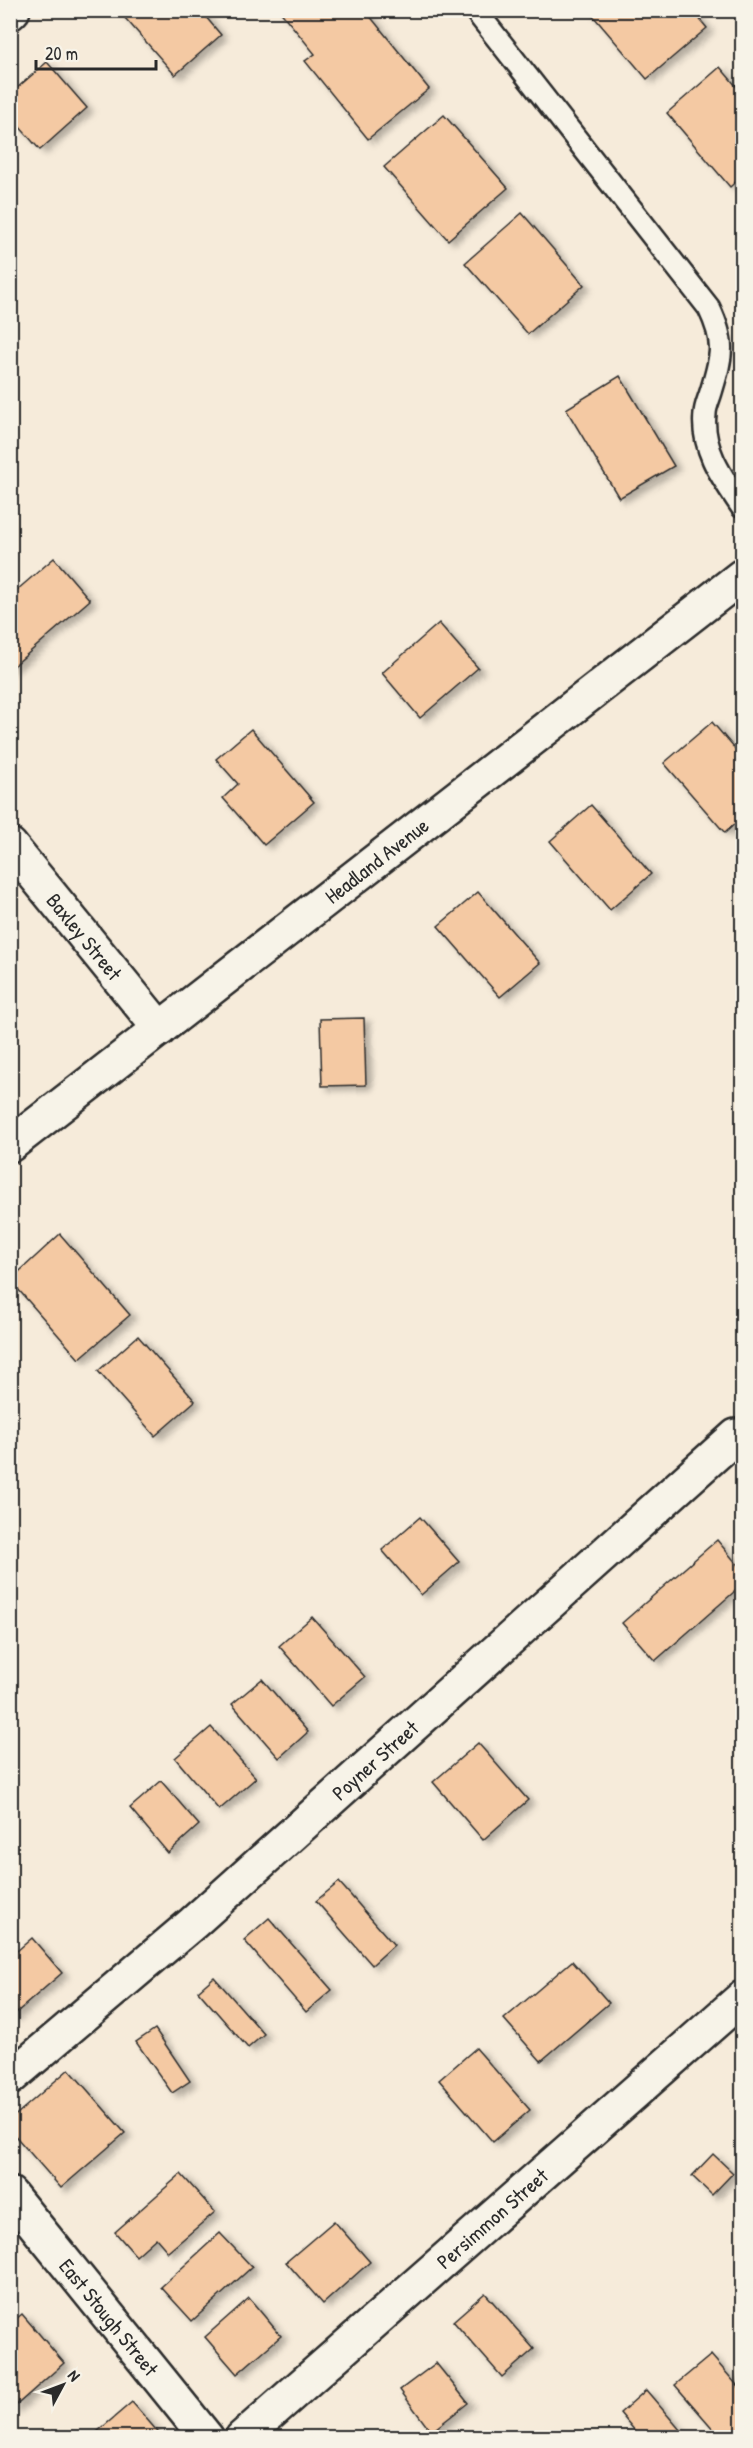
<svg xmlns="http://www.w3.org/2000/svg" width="753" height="2448" font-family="'Patrick Hand',sans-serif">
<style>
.building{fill:#f4c9a3;stroke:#2b2b2b;stroke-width:1.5;filter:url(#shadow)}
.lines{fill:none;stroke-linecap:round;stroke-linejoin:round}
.service-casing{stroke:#2b2b2b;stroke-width:26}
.minor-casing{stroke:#2b2b2b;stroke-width:38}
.service{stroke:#f7f3e8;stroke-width:21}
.minor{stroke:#f7f3e8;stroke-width:33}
.labels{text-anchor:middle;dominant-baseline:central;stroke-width:6;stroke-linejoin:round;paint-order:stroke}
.street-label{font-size:21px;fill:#2b2b2b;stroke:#f7f3e8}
</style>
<defs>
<filter id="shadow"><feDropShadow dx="6" dy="4" stdDeviation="3" flood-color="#0004"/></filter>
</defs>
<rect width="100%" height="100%" fill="#f6ebda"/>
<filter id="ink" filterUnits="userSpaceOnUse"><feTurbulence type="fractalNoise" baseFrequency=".0167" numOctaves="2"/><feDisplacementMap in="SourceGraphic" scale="12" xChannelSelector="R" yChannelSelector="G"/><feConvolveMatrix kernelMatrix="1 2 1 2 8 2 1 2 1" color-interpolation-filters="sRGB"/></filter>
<g filter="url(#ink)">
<!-- building -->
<g class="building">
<path d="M 118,10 L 200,10 L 221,35 L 175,75 Z"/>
<path d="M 279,10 L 365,10 L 429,89 L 368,139 L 305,61 L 315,54 Z"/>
<path d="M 588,10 L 692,10 L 707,28 L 647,79 Z"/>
<path d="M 47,62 L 87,108 L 40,150 L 10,116 L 10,94 Z"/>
<path d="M 720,67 L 742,93 L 742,176 L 730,187 L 667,113 Z"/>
<path d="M 444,115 L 508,188 L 448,240 L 384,167 Z"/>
<path d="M 522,213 L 584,285 L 528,334 L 465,263 Z"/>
<path d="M 620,376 L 674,466 L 619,498 L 566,409 Z"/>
<path d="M 54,558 L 90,600 L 10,669 L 10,596 Z"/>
<path d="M 439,623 L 478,668 L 420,718 L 382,673 Z"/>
<path d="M 712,722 L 742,757 L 742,817 L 725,833 L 664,763 Z"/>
<path d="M 251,729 L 314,802 L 264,845 L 223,798 L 238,784 L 216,759 Z"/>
<path d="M 591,805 L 651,874 L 610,910 L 550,841 Z"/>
<path d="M 478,892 L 540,963 L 500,997 L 438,926 Z"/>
<path d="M 364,1018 L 366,1085 L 322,1086 L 320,1019 Z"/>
<path d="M 60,1234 L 130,1315 L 79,1359 L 10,1280 Z"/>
<path d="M 138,1336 L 195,1401 L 155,1436 L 98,1371 Z"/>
<path d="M 420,1517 L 459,1562 L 421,1595 L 382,1550 Z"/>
<path d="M 717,1540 L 742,1570 L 742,1585 L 655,1661 L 622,1623 Z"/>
<path d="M 312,1617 L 365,1677 L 331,1706 L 279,1646 Z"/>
<path d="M 262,1679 L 308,1732 L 279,1758 L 232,1704 Z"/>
<path d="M 211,1727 L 256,1778 L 219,1810 L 175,1758 Z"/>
<path d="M 478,1743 L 528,1800 L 483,1840 L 433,1782 Z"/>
<path d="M 161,1781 L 199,1825 L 168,1853 L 130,1808 Z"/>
<path d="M 339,1882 L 394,1945 L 372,1965 L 316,1901 Z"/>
<path d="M 269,1918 L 332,1990 L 306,2012 L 244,1940 Z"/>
<path d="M 32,1938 L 62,1973 L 10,2018 L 10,1957 Z"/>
<path d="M 572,1961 L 609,2003 L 541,2061 L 504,2019 Z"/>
<path d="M 214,1977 L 264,2034 L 248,2048 L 198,1991 Z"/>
<path d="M 155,2029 L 190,2081 L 172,2093 L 136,2042 Z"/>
<path d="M 476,2048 L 530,2110 L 493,2142 L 439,2080 Z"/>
<path d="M 69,2069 L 125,2133 L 61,2188 L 10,2130 L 10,2120 Z"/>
<path d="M 713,2154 L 733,2173 L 712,2195 L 692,2176 Z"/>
<path d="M 181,2174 L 215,2212 L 168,2252 L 156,2238 L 136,2256 L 115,2232 Z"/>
<path d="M 334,2221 L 370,2262 L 323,2304 L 286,2262 Z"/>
<path d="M 220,2233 L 252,2267 L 192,2321 L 161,2287 Z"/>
<path d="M 485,2293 L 534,2349 L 502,2377 L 453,2321 Z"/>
<path d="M 249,2298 L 281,2336 L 237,2374 L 205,2337 Z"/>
<path d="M 22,2314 L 64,2363 L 12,2409 L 10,2324 Z"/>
<path d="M 711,2355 L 742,2391 L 742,2438 L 721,2438 L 675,2385 Z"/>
<path d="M 436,2363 L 468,2403 L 431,2432 L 400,2390 Z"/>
<path d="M 646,2390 L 687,2438 L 641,2438 L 620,2413 Z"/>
<path d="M 132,2402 L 163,2438 L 90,2438 Z"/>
</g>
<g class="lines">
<!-- service casing -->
<g class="service-casing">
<path id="service" d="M 475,10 L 709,308 C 726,344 722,355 711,392 C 709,399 705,407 705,414 C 701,450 724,480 742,507"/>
</g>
<!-- minor casing -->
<g class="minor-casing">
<g id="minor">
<path d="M 10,13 L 13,10"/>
<path id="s1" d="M 10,845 L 160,1029"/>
<path id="s2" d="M 10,1145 L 742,576"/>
<path id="s3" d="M 10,2078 L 193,1923 L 736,1436"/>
<path id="s4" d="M 10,2194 L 207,2438"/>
<path id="s5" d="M 242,2438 L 742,1998"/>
</g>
</g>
<!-- service -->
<use href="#service" class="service"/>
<!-- minor -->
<use href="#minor" class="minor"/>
</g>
</g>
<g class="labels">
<!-- street labels -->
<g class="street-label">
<text stroke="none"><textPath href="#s2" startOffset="464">Headland Avenue</textPath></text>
<text stroke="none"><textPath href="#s1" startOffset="118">Baxley Street</textPath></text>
<text stroke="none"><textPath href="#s3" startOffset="484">Poyner Street</textPath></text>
<text stroke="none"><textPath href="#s5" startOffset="333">Persimmon Street</textPath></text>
<text stroke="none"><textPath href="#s4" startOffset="158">East Stough Street</textPath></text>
</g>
</g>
<!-- margin -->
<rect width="753" height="2448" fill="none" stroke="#f7f3e8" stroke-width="36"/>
<rect x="18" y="18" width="717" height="2412" fill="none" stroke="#2b2b2b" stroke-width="2" filter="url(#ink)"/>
<!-- north arrow -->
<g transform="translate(63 2385) rotate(49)" stroke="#f7f3e8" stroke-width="4.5" paint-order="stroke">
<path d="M0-4.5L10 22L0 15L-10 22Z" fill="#2b2b2b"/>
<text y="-9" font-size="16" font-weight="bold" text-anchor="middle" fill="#2b2b2b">N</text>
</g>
<!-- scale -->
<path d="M36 60v9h120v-9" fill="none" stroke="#2b2b2b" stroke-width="3"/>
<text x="45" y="60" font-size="18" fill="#2b2b2b" stroke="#f7f3e8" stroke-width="4.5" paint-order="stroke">20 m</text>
</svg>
